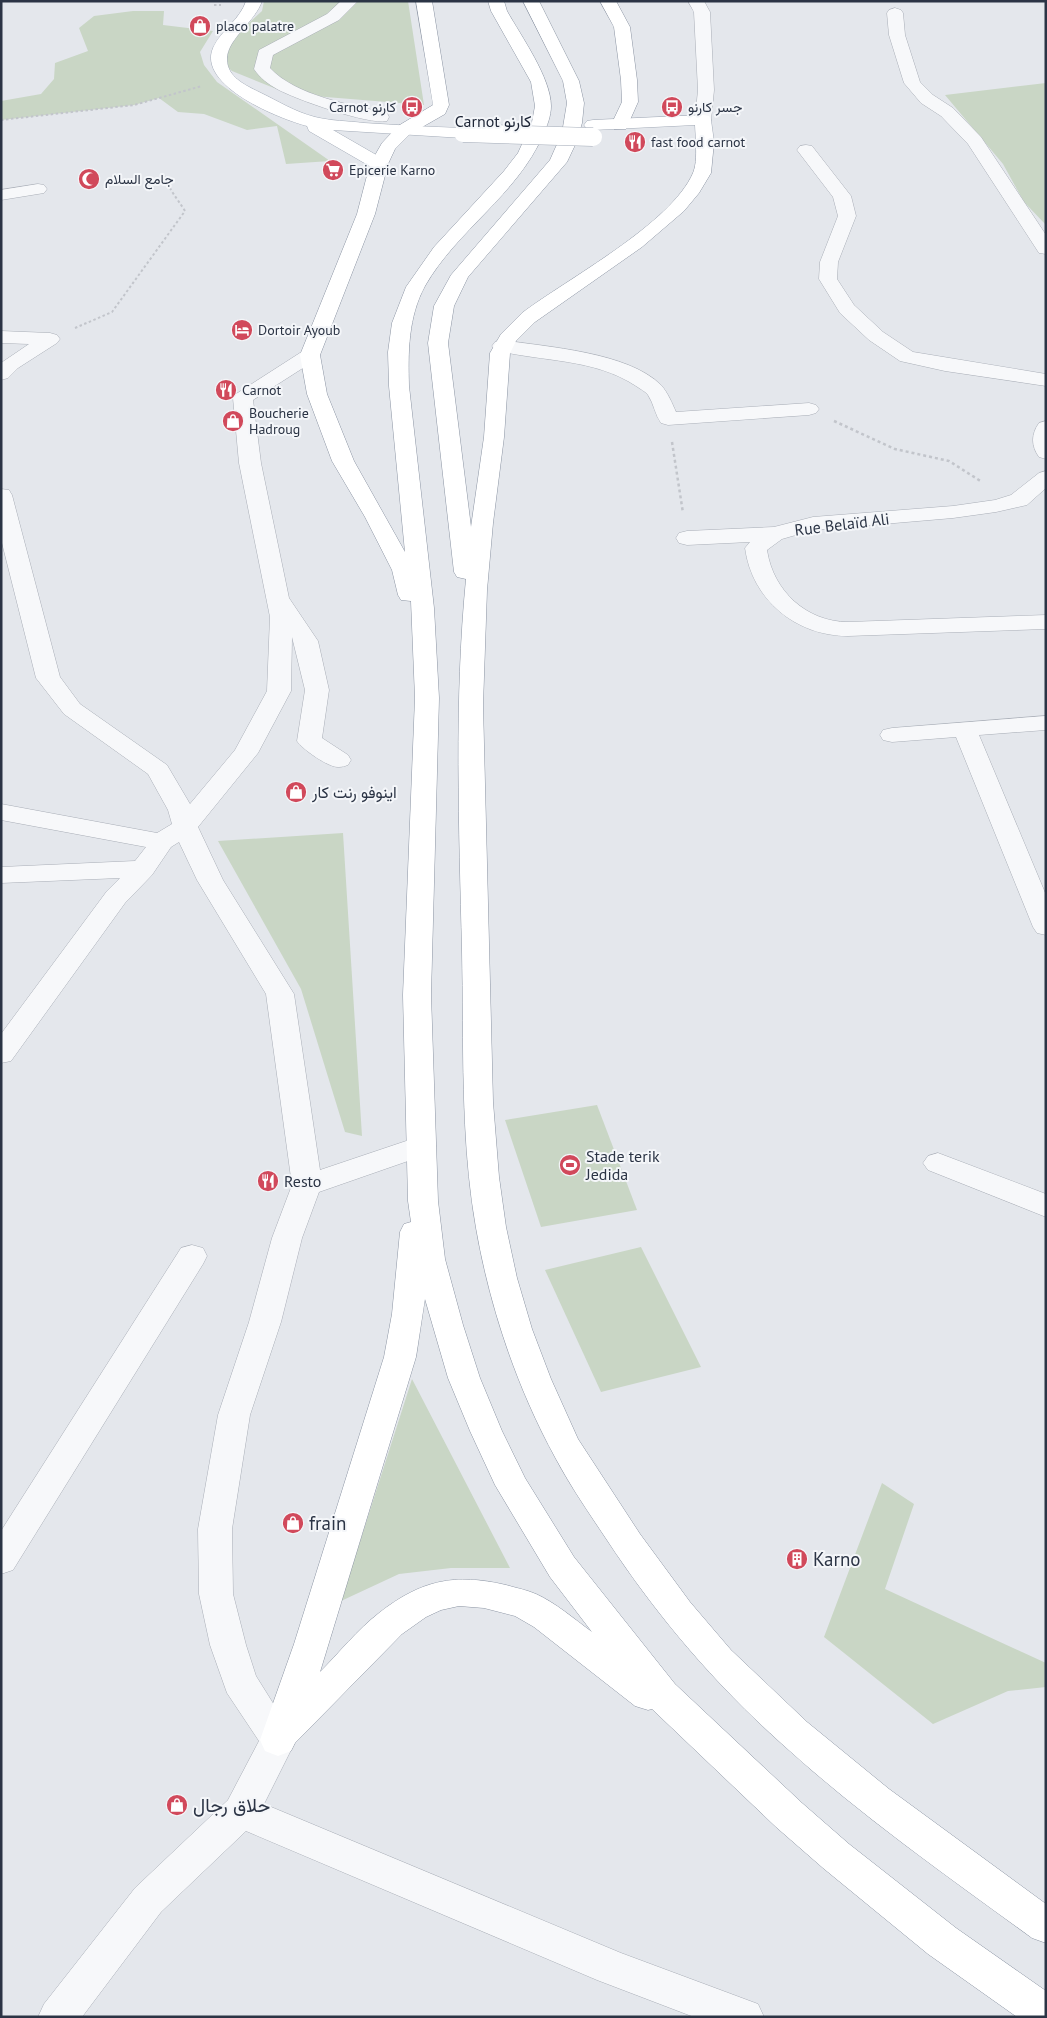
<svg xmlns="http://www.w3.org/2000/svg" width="1047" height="2018" font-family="'PT Sans',Vazirmatn,sans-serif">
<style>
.green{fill:#c9d6c5}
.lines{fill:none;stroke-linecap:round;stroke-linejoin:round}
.minor-casing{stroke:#a9aeb7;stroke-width:1}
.major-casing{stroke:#a3abb8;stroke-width:1}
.highway-casing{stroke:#8b94a3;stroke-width:1}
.path-far1{stroke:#c2c5cb;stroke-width:2;stroke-dasharray:2.5 2.5;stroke-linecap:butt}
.path{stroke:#c2c5cb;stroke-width:2.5;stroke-dasharray:3 3;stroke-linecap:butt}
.minor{fill:#f7f8fa;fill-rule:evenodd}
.major{fill:#fff;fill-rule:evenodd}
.highway{fill:#fff;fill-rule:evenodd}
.major-bridge-casing{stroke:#a3abb8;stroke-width:19;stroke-linecap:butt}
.major-bridge{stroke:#fff;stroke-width:18}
.labels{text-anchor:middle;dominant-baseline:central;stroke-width:4;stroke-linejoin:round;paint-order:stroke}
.far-poi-label{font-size:14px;fill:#2b3445;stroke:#f4f6f9;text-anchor:start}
.far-quarter-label{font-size:16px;fill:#1d2536;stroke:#f4f6f9}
.street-label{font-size:16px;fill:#2b3445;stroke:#f4f6f9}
.poi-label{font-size:16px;fill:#2b3445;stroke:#f4f6f9;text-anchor:start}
.near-poi-label{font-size:19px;fill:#2b3445;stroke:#f4f6f9;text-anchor:start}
</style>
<rect width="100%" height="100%" fill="#e4e7ec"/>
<!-- green -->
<g class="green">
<path d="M 264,1 L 408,1 L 424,105 L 289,94 L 232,71 L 225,65 L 228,42 L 262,11 Z"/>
<path d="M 133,11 L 164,11 L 163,25 L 213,31 L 200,52 L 204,65 L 217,82 L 330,161 L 286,164 L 277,126 L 247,130 L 204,114 L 178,112 L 159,98 L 134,105 L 1,120 L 1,101 L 41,94 L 54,79 L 55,63 L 88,51 L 79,28 L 94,16 Z"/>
<path d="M 1046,83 L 1046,225 L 1024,202 L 1003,164 L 945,95 Z"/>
<path d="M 343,833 L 362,1136 L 345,1132 L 301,989 L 218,841 Z"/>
<path d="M 597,1105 L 637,1210 L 541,1227 L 505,1120 Z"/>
<path d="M 641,1247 L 701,1367 L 601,1392 L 545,1270 Z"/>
<path d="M 412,1379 L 510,1568 L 451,1568 L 399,1574 L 341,1601 Z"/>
<path d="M 882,1483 L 914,1504 L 885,1589 L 1046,1663 L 1046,1687 L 1008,1691 L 933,1724 L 824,1637 Z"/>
</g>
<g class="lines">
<!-- minor casing -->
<g class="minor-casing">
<g id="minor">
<path d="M 341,1 L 358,1 L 339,20 L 273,55 L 270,68 C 296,96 351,105 387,113 L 389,117 L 387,121 C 368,125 295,99 277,89 C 268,84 260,78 254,69 L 259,50 L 327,14 Z"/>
<path d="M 688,1 L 704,1 L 710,12 L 714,90 L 711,120 L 709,124 L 697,124 L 695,120 L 698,90 L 694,12 Z"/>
<path d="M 895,8 L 901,10 L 903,13 L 905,35 L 920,82 L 933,95 L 953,108 L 981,137 L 1046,235 L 1046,254 L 1039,253 L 968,144 L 941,116 L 921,103 L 904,83 L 889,35 L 887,13 L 889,10 Z"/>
<path d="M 806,145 L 812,146 L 851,196 L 856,216 L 838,262 L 837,279 L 854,305 L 883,332 L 913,352 L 1046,374 L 1046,386 L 945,371 L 900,361 L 869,340 L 840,313 L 819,279 L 820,262 L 838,216 L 833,197 L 797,150 L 800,146 Z"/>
<path d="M 38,184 L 44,185 L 47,189 L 44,193 L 1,200 L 1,190 Z"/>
<path d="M 1,331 L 50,333 L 57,335 L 60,339 L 57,343 L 18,368 L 8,378 L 1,380 L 1,363 L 29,344 L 1,343 Z"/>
<path d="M 502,340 C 547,347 628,352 661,385 C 668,393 672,403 676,412 L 809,403 L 816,405 L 819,409 L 816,413 L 809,415 L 668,425 L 661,423 C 655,415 654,404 648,395 C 645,391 640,389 636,386 C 594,358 542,362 495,350 L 492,346 L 495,342 Z"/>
<path d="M 310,349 L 317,351 L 320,355 L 317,359 L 253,400 L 261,463 L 289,598 L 318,641 L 329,690 L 322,738 L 348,755 L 351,760 L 348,765 C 345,766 342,767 339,767 C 329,768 302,749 297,741 L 305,690 L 292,637 L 291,691 L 258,753 L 198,827 L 223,880 L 294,994 L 320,1170 L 421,1136 L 431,1139 L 436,1146 L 431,1153 L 319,1192 L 302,1238 L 281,1322 L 250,1415 L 232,1529 L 233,1594 L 246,1645 L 256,1676 L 296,1740 L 264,1804 L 621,1953 L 758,2004 L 764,2017 L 694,2017 L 597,1980 L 246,1831 L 161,1912 L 82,2017 L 38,2017 L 44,2004 L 135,1888 L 228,1800 L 259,1741 L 227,1693 L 210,1645 L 199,1594 L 198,1529 L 218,1415 L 249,1322 L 272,1238 L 292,1185 L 266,994 L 197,880 L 179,842 L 171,847 L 152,875 L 125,903 L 11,1061 L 1,1063 L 1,1034 L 107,891 L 120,878 L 1,883 L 1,867 L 135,861 L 146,847 L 1,820 L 1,804 L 157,833 L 172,824 L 168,810 L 148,774 L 64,714 L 36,678 L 1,539 L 1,489 L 9,490 L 12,495 L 60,677 L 80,704 L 167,765 L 190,804 L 235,750 L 267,691 L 270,617 L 239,463 L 233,398 L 236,394 L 303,351 Z"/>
<path d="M 1046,421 L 1046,459 L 1039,457 C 1031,446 1031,434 1039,423 Z"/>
<path d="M 1046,471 L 1046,488 L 1027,505 L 996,512 L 953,518 L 813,530 L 782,539 L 767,550 C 773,591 807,622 848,622 L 1046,615 L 1046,629 L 848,636 C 796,636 752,600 745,548 L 750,542 L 687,545 L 679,543 L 676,538 L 679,533 L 687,531 L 774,527 L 813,517 L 953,506 L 995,500 L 1011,495 L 1039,473 Z"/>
<path d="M 1046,716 L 1046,730 L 979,735 L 1046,895 L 1046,935 L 1037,933 L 1033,927 L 956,737 L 892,742 L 883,740 L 880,735 L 883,730 L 892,728 Z"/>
<path d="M 938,1153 L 1046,1194 L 1046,1217 L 928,1170 L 923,1163 L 928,1156 Z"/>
<path d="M 192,1245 L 203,1248 L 207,1256 L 203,1264 L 13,1570 L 1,1574 L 1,1531 L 181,1248 Z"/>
</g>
</g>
<!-- major casing -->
<g class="major-casing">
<g id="major">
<path d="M 246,1 L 262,1 C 255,22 227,39 227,59 C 227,77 245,85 259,92 C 278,101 295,112 315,117 C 331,121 348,121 364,123 C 397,125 430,127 463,128 L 469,129 L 472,133 L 469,137 L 463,138 L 333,130 L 385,160 L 388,164 L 385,168 L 379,169 L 373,168 L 309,131 L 307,126 C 280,119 197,86 213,48 C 221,30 240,20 246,1 Z"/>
<path d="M 703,115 L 709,116 L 711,120 L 714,142 L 711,146 L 705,147 L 699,146 L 696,142 L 695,125 L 593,130 L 587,129 L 584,125 L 587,121 L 593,120 Z"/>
</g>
</g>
<!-- highway casing -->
<g class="highway-casing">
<g id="highway">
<path d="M 416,1 L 432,1 L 449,105 L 445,114 L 410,134 L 395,149 L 388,164 L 375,214 L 320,355 L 327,394 L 354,461 L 405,552 L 389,386 L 388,352 L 392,323 L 406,287 L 434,247 L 504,171 L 518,153 L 532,122 L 535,106 L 531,82 L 491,11 L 488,1 L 504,1 L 507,11 C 521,36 551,78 551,106 C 551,116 547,126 543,135 C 517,195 457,230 425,286 C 408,317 408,353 409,386 L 434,608 L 439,698 L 431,995 L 438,1201 L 445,1259 L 463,1325 L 480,1378 L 502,1431 L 525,1478 L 574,1557 L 675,1684 L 802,1803 L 849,1844 L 956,1928 L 1046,1991 L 1046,2017 L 1017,2017 L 928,1954 L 823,1868 L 776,1827 L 652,1709 L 648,1710 L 635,1706 L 534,1627 L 515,1616 L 484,1608 L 459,1606 L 441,1610 L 426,1617 L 402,1634 L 295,1743 L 291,1751 L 278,1756 L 265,1751 L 260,1740 L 294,1644 L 384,1357 L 392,1314 L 400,1232 L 404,1224 L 411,1222 L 408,1201 L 403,995 L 415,698 L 411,601 L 401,600 L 398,595 L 392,570 L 365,517 L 332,461 L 307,394 L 300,355 L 357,214 L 370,164 L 382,143 L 398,126 L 433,105 ZM 425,1299 L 448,1378 L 470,1431 L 495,1485 L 550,1577 L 592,1632 C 574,1619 556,1603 536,1594 C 527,1590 516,1588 506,1585 C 455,1573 421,1580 379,1613 C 357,1630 339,1653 320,1672 L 416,1357 Z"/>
<path d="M 523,1 L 539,1 L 579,81 L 584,103 L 582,123 L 576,143 L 567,162 L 468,277 L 454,306 L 448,343 L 471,527 L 484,437 L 490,353 L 501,334 L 522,313 C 567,279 671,224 693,173 C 697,163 696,152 696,142 L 699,138 L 705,137 L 711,138 L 714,142 L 711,173 L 699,193 L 684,211 L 642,247 L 535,322 L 516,341 L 510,353 L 504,437 L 493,523 L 487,590 L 483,705 L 493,1102 L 499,1177 L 506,1227 L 517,1278 L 532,1329 L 551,1379 L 578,1439 L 640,1534 L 690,1602 L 731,1650 L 807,1722 L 889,1789 L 1046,1904 L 1046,1943 L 1032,1938 C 947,1876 860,1815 782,1744 C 714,1683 657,1616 607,1540 C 589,1513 571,1487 556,1459 C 517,1388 490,1308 476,1228 C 460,1137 464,1043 462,951 C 459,827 454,702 466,579 L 457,577 L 454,572 L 428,343 L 434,306 L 451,275 L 550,160 L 562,133 L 567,103 L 563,81 Z"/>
<path d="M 600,1 L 616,1 L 630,27 L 637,80 L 638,102 L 626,129 L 614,129 L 611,125 L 622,102 L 621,80 L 614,27 Z"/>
</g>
</g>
<!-- path-far1 -->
<g class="path-far1">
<path d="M 214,5 L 221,5"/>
<path d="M 1,120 L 134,105 L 202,86"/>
<path d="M 75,328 L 112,312 L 185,211 C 177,198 169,190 165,176"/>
</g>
<!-- path -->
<g class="path">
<path d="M 834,421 L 895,449 L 949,461 L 982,482"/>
<path d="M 672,442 L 683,513"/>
</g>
<!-- minor -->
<use href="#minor" class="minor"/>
<!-- major -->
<use href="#major" class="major"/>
<!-- highway -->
<use href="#highway" class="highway"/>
<!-- major-bridge casing -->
<g class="major-bridge-casing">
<path id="major-bridge" d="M 463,133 L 593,137"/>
</g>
<!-- major-bridge -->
<use href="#major-bridge" class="major-bridge"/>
</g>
<!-- icons -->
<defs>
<g id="shop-disc" transform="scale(1.125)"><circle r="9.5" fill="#d1495b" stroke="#f4f6f9"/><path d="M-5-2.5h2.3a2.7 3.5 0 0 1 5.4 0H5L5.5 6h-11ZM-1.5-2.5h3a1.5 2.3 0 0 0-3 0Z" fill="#fff"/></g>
<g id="bus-disc" transform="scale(1.125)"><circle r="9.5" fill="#d1495b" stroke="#f4f6f9"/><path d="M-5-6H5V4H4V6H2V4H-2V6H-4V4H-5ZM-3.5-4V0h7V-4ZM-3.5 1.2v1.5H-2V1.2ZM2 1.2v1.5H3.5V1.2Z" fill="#fff"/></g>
<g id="restaurant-disc" transform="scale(1.125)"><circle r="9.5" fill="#d1495b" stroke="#f4f6f9"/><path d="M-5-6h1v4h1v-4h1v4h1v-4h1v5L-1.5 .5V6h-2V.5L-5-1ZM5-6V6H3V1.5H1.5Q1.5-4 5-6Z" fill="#fff"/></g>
<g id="supermarket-disc" transform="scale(1.125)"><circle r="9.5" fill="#d1495b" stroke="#f4f6f9"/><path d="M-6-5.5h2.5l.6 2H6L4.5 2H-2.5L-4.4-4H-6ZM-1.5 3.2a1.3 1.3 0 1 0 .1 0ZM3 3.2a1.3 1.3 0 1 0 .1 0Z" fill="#fff"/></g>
<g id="mosque-disc" transform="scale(1.125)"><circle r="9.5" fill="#d1495b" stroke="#f4f6f9"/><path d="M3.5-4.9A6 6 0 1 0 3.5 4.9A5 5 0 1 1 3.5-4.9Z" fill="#fff"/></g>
<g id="hotel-disc" transform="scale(1.125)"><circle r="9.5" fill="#d1495b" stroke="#f4f6f9"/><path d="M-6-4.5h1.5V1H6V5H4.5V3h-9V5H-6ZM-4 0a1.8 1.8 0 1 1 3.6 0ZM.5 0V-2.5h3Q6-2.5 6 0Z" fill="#fff"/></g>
<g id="stadium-disc" transform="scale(1.125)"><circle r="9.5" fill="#d1495b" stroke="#f4f6f9"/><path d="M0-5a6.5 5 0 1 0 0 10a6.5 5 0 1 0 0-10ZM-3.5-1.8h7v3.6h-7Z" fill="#fff"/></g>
<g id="building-disc" transform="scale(1.125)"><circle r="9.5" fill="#d1495b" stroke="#f4f6f9"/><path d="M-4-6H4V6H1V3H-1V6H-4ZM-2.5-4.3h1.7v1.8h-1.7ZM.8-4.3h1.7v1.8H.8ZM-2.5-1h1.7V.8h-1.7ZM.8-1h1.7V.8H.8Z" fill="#fff"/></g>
</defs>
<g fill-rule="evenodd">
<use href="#shop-disc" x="200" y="26"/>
<use href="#bus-disc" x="412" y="107"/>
<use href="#bus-disc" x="672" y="107"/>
<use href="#restaurant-disc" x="635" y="142"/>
<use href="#supermarket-disc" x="333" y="170"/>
<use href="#mosque-disc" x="89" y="179"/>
<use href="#hotel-disc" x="242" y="330"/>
<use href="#restaurant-disc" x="226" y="390"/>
<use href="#shop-disc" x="233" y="421"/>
<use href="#shop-disc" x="296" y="792"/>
<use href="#stadium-disc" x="570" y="1165"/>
<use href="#restaurant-disc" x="268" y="1181"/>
<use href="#shop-disc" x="293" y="1523"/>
<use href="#building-disc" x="797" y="1559"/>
<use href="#shop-disc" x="177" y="1805"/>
</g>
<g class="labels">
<!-- far-poi labels -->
<g class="far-poi-label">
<text x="216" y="26">placo palatre</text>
<text x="396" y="107" text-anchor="end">Carnot كارنو</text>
<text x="688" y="107">جسر كارنو</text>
<text x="651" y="142">fast food carnot</text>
<text x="349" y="170">Epicerie Karno</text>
<text x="105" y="179">جامع السلام</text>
<text x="258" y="330">Dortoir Ayoub</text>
<text x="242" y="390">Carnot</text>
<text x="249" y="413">Boucherie<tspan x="249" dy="16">Hadroug</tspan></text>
</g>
<!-- far-quarter labels -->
<g class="far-quarter-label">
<text x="493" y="121">Carnot كارنو</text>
</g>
<!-- street labels -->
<g class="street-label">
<text transform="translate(842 524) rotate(-7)">Rue Belaïd Ali</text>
</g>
<!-- poi labels -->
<g class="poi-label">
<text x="312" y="792">اينوفو رنت كار</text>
<text x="586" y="1156">Stade terik<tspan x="586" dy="18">Jedida</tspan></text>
<text x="284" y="1181">Resto</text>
</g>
<!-- near-poi labels -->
<g class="near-poi-label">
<text x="309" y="1523">frain</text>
<text x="813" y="1559">Karno</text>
<text x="193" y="1805">حلاق رجال</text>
</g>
</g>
<!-- border -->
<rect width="1047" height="2018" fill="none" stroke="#2b3445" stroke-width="5"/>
</svg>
